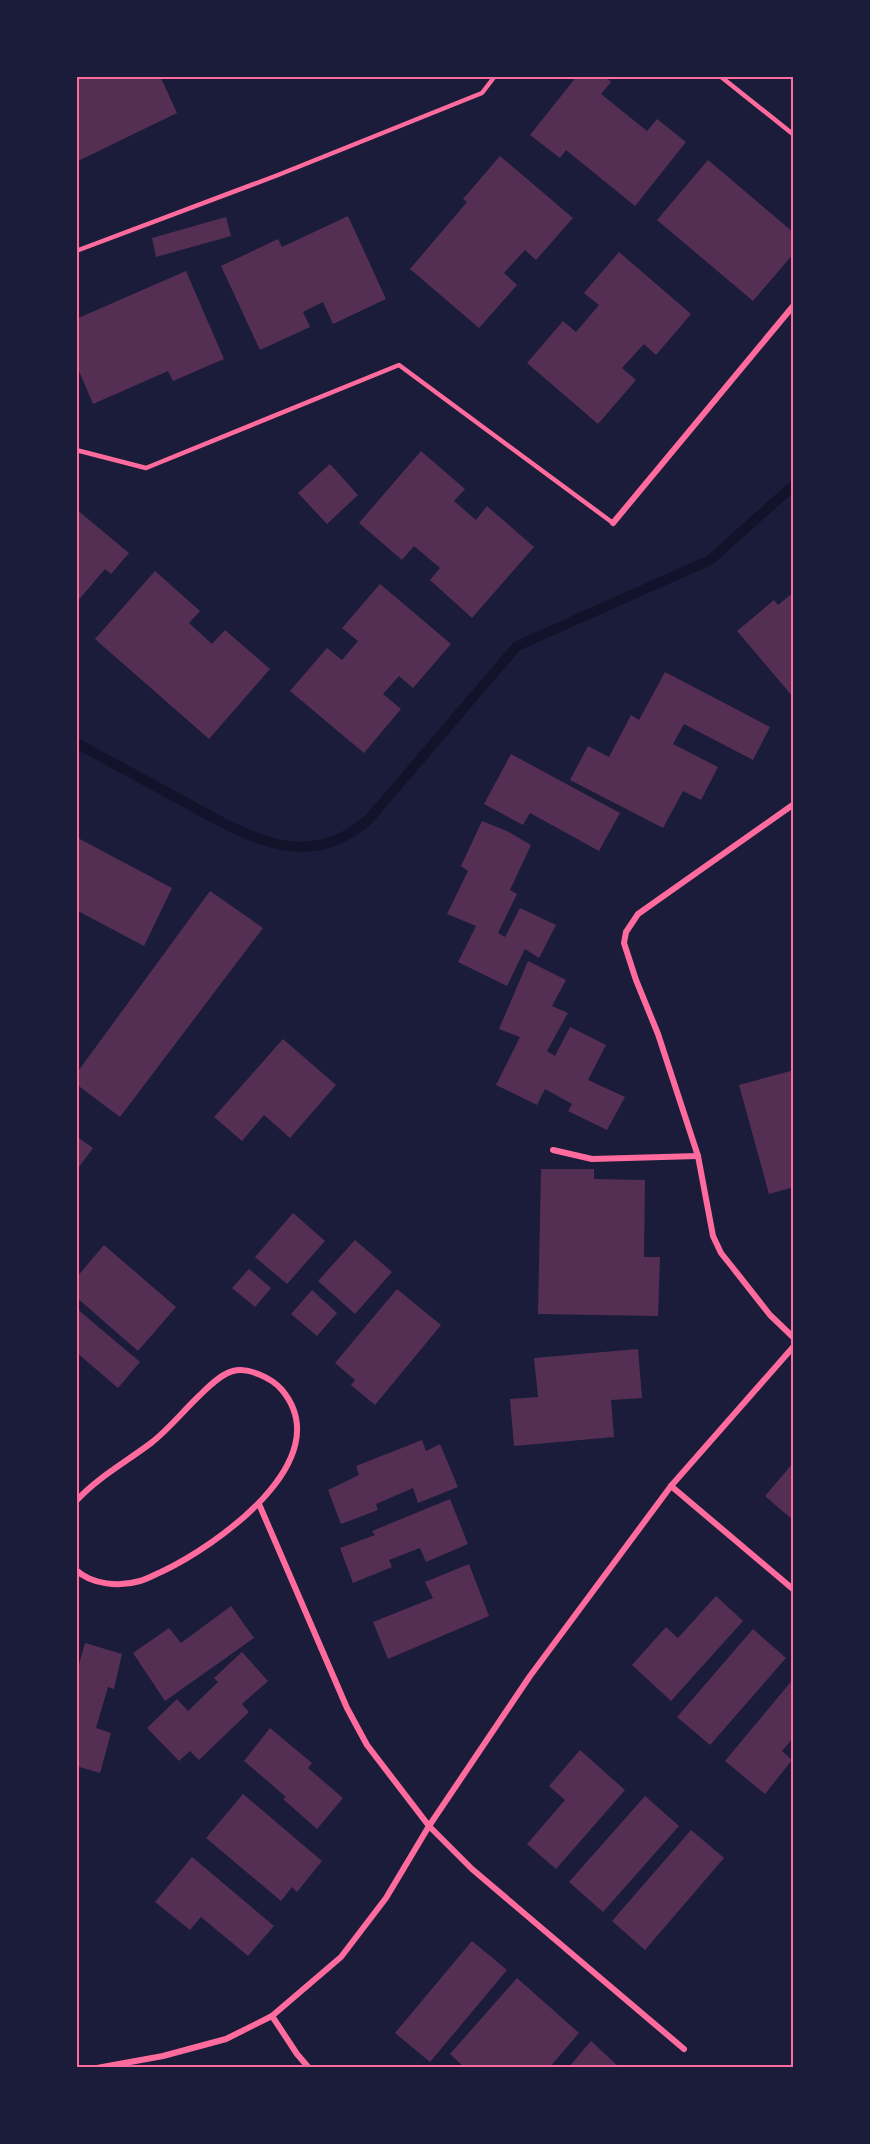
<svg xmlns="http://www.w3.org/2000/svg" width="870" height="2144" font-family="'Public Sans',sans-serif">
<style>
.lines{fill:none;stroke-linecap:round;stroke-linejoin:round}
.stream{stroke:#12122b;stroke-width:10}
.building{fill:#542f53}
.service{stroke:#ff6b9d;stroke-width:4.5}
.minor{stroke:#ff6b9d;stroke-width:6}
.neatline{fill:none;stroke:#ff6b9d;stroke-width:2}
</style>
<rect width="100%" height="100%" fill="#1b1b3a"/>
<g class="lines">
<!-- stream -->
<path class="stream" d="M 76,743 C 111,762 146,781 181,800 C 242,833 306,876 369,819 L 517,646 L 710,560 L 794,485"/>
</g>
<!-- building -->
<g class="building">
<path d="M 76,76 L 160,76 L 177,113 L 76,162 Z"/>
<path d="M 577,76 L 605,76 L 611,82 L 601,94 L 647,131 L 657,119 L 686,142 L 635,206 L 566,150 L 560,158 L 530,135 Z"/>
<path d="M 500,156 L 573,218 L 536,260 L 525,250 L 504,273 L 517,285 L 479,328 L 410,269 L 467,202 L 463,199 Z"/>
<path d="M 708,160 L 794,233 L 794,253 L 753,301 L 657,220 Z"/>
<path d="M 348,216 L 386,299 L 333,324 L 323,302 L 303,312 L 310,327 L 260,350 L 221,266 L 278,239 L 282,247 Z"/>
<path d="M 226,217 L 231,236 L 156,257 L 152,238 Z"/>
<path d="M 619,252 L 691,314 L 656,355 L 644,344 L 622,368 L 636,380 L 598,424 L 527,363 L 563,321 L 576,332 L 599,305 L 584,293 Z"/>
<path d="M 186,271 L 224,359 L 173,381 L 168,371 L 93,404 L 76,364 L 76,319 Z"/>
<path d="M 421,451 L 465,489 L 454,501 L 476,520 L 487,506 L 534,547 L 472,618 L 430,580 L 440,568 L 414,546 L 402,560 L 359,523 Z"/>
<path d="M 330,464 L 358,495 L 327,524 L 298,493 Z"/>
<path d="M 76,509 L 129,553 L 111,574 L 105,569 L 76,603 Z"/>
<path d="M 155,571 L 200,611 L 189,623 L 212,644 L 225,630 L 270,669 L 209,739 L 95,639 Z"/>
<path d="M 380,584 L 451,644 L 413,688 L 399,676 L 383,694 L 401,709 L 364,753 L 290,691 L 327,648 L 342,660 L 358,641 L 342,628 Z"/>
<path d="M 794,592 L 794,698 L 737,631 L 774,600 L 778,605 Z"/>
<path d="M 665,672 L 770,727 L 753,760 L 684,724 L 673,744 L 718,767 L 701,800 L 683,791 L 663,828 L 570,780 L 588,746 L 609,757 L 631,715 L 639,720 Z"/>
<path d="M 511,754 L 620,813 L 599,851 L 530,813 L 523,825 L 484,804 Z"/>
<path d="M 482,821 L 507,831 L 531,845 L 510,890 L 517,894 L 498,933 L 505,937 L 520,908 L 556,925 L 539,958 L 525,949 L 507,986 L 458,962 L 476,926 L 447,914 L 468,871 L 461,866 Z"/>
<path d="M 76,837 L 172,888 L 144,946 L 76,910 Z"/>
<path d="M 210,891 L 263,928 L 120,1117 L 76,1084 L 76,1074 Z"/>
<path d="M 528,961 L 566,980 L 552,1006 L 568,1013 L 547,1051 L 555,1056 L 570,1027 L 606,1045 L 588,1080 L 625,1097 L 607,1130 L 568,1111 L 572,1104 L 545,1089 L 537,1105 L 496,1085 L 520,1037 L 499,1029 Z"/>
<path d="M 283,1039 L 336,1085 L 290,1138 L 264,1115 L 242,1141 L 214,1117 Z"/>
<path d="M 794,1070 L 794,1187 L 769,1194 L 739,1085 Z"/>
<path d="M 76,1136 L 93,1148 L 76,1171 Z"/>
<path d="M 541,1169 L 594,1169 L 594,1179 L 645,1180 L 644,1257 L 660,1257 L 658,1316 L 538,1314 Z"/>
<path d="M 293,1213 L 325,1241 L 287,1284 L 255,1257 Z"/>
<path d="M 355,1240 L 392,1272 L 355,1314 L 318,1281 Z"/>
<path d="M 104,1245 L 176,1307 L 138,1351 L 76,1297 L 76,1278 Z"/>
<path d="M 249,1269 L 271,1288 L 255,1307 L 232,1288 Z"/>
<path d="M 397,1289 L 441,1325 L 375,1405 L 351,1385 L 355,1380 L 335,1363 Z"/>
<path d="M 312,1290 L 337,1313 L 317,1336 L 291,1314 Z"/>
<path d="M 76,1308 L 140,1362 L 118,1388 L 76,1352 Z"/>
<path d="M 638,1349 L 642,1398 L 611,1400 L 614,1437 L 514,1446 L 510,1399 L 538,1397 L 534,1358 Z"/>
<path d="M 422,1440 L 426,1451 L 440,1444 L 458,1487 L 418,1503 L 413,1488 L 376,1504 L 378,1510 L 341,1524 L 328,1490 L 359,1475 L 356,1466 Z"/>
<path d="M 794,1462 L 794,1521 L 765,1496 Z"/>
<path d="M 450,1499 L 468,1544 L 426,1562 L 420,1548 L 389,1560 L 392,1567 L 353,1583 L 340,1548 L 375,1535 L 372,1531 Z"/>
<path d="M 469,1564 L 489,1616 L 388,1659 L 373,1622 L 433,1598 L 425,1582 Z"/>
<path d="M 716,1596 L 743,1621 L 671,1701 L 632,1665 L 666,1627 L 678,1638 Z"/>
<path d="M 231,1606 L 254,1638 L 165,1701 L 133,1653 L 169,1628 L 181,1643 Z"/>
<path d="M 753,1629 L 786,1658 L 710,1745 L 677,1717 Z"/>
<path d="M 85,1643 L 122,1654 L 114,1689 L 108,1687 L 96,1728 L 111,1733 L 100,1773 L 76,1766 L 76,1675 Z"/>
<path d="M 242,1652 L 268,1681 L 242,1704 L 249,1712 L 199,1760 L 190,1751 L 179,1761 L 147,1728 L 177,1699 L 188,1711 L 218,1682 L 214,1678 Z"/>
<path d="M 794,1678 L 794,1737 L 782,1751 L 792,1760 L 765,1794 L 725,1761 Z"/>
<path d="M 270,1728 L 312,1763 L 308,1768 L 343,1798 L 317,1829 L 283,1799 L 286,1797 L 244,1761 Z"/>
<path d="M 580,1750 L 625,1790 L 556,1869 L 527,1844 L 565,1800 L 549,1786 Z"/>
<path d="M 243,1794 L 322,1861 L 297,1892 L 292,1887 L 281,1901 L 206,1838 Z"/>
<path d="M 645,1796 L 679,1826 L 603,1912 L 569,1882 Z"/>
<path d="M 691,1830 L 724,1858 L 645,1950 L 612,1921 Z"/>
<path d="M 192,1857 L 274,1926 L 248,1956 L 201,1917 L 190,1930 L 155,1902 Z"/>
<path d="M 472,1941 L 507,1970 L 430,2062 L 395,2033 Z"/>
<path d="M 517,1978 L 579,2033 L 549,2068 L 465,2068 L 450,2054 Z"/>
<path d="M 591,2041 L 620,2068 L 568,2068 Z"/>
</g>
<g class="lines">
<!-- service -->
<g class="service">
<path d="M 720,76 L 794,135"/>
<path d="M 76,251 L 278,175 L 482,93 L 495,76"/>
<path d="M 76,450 L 146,468 L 399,365 L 613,523"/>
</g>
<!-- minor -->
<g class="minor">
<path d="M 613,523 L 794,305"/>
<path d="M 794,804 L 638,914 L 626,932 L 624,943 L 636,980 L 658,1034 L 698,1156 L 713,1236 L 721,1253 L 733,1268 L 770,1315 L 794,1338"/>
<path d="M 553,1150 L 592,1159 L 698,1156"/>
<path d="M 671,1486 L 794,1590"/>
<path d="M 76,1501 C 98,1477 126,1462 151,1443 C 169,1429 184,1410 200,1395 C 208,1387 221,1374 233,1371 C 248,1367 272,1378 282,1390 C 340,1460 216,1546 161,1572 C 154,1575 147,1579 140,1581 C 120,1587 92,1585 76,1570"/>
<path d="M 259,1504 L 347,1708 L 367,1745 L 429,1826 L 472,1869 L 684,2049"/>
<path d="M 272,2016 L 297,2054 L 309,2068"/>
<path d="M 97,2068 L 163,2056 L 226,2039 L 272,2016 L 341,1957 L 386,1898 L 429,1826 L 530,1676 L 671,1486 L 794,1346"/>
</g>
</g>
<!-- border -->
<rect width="870" height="2144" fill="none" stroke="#1b1b3a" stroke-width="156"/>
<rect x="78" y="78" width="714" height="1988" class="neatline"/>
</svg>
